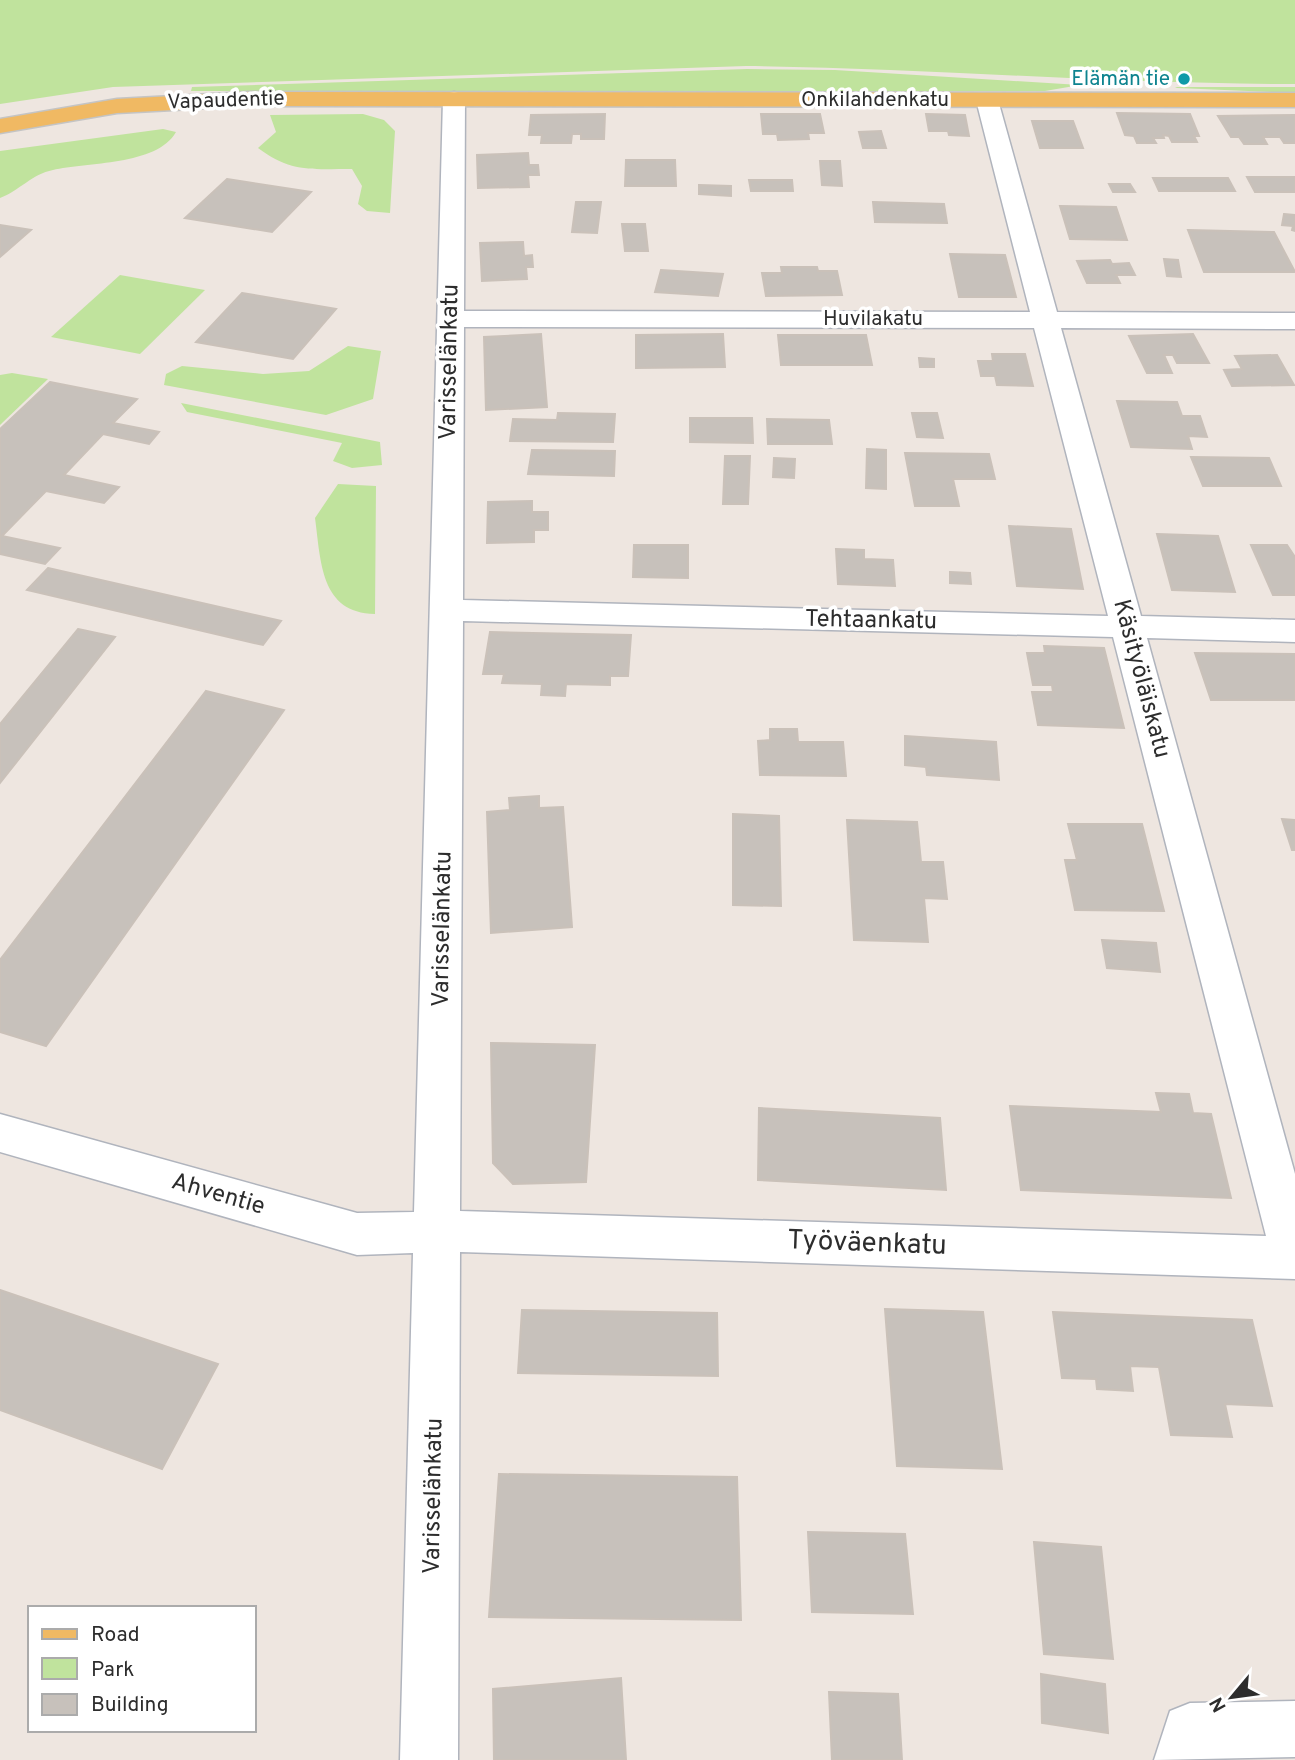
<svg xmlns="http://www.w3.org/2000/svg" width="1295" height="1760" font-family="Overpass,sans-serif">
<style>
.green{fill:#c0e39d}
.building{fill:#c7c1bb;stroke:#cac1b9;stroke-width:2}
.lines{fill:none;stroke-linecap:round;stroke-linejoin:round}
.minor-casing{stroke:#b0b4bd;stroke-width:3}
.major-casing{stroke:#c4c4c4;stroke-width:3}
.minor{fill:#fff;fill-rule:evenodd}
.major{fill:#f0b963;fill-rule:evenodd}
.culture-dot{fill:#0f9aa8;stroke:#fff;stroke-width:2.5}
.labels{text-anchor:middle;dominant-baseline:central;stroke-width:7;stroke-linejoin:round;paint-order:stroke}
.far-culture-label{font-size:21px;fill:#0d838f;stroke:#fff;text-anchor:end}
.far-street-label{font-size:21px;fill:#2d2d2d;stroke:#fff}
.street-label{font-size:24px;fill:#2d2d2d;stroke:#fff}
.near-street-label{font-size:28px;fill:#2d2d2d;stroke:#fff}
</style>
<rect width="100%" height="100%" fill="#eee6e0"/>
<!-- green -->
<g class="green">
<path d="M 0,0 L 1295,0 L 1295,84 C 1112,84 929,68 746,66 L 113,87 L 0,104 Z"/>
<path d="M 747,69 L 835,70 L 1080,85 L 1045,91 L 191,91 L 192,87 Z"/>
<path d="M 1175,87 L 1295,87 L 1295,93 L 1177,88 Z"/>
<path d="M 363,114 L 384,120 L 395,131 L 390,213 L 367,211 L 358,204 L 362,186 L 352,169 C 312,169 291,173 258,148 L 276,132 L 270,115 Z"/>
<path d="M 163,129 L 176,132 C 157,166 86,162 53,170 C 32,174 19,191 0,198 L 0,151 Z"/>
<path d="M 120,275 L 205,290 L 140,354 L 51,337 Z"/>
<path d="M 348,346 L 381,351 L 373,399 L 326,415 L 164,385 L 166,374 L 182,366 L 263,374 L 309,371 Z"/>
<path d="M 12,373 L 48,379 L 0,425 L 0,375 Z"/>
<path d="M 181,403 L 380,442 L 382,465 L 352,468 L 333,461 L 342,443 L 187,412 Z"/>
<path d="M 338,484 L 376,486 L 375,614 C 320,613 321,561 315,518 Z"/>
</g>
<!-- building -->
<g class="building">
<path d="M 1117,113 L 1190,114 L 1199,136 L 1194,136 L 1197,142 L 1172,142 L 1169,136 L 1163,135 L 1164,138 L 1153,138 L 1156,143 L 1137,143 L 1134,136 L 1125,135 Z"/>
<path d="M 605,114 L 604,139 L 581,139 L 581,134 L 572,134 L 571,143 L 541,143 L 542,135 L 529,135 L 531,115 Z"/>
<path d="M 761,114 L 820,114 L 824,133 L 808,133 L 809,139 L 778,140 L 777,134 L 763,134 Z"/>
<path d="M 926,114 L 965,115 L 969,136 L 949,135 L 948,131 L 929,131 Z"/>
<path d="M 1295,115 L 1295,143 L 1284,143 L 1280,137 L 1263,137 L 1267,144 L 1244,144 L 1239,137 L 1231,137 L 1218,116 Z"/>
<path d="M 1032,121 L 1073,121 L 1083,148 L 1040,148 Z"/>
<path d="M 881,131 L 886,148 L 863,148 L 859,132 Z"/>
<path d="M 528,153 L 529,165 L 538,165 L 539,175 L 528,175 L 529,187 L 478,188 L 477,155 Z"/>
<path d="M 626,160 L 675,160 L 676,186 L 625,186 Z"/>
<path d="M 820,161 L 840,161 L 842,186 L 822,185 Z"/>
<path d="M 1247,177 L 1295,177 L 1295,192 L 1255,192 Z"/>
<path d="M 1153,178 L 1228,178 L 1235,191 L 1159,191 Z"/>
<path d="M 227,179 L 311,192 L 272,232 L 185,218 Z"/>
<path d="M 749,180 L 792,180 L 793,191 L 751,191 Z"/>
<path d="M 1109,184 L 1130,184 L 1135,192 L 1113,192 Z"/>
<path d="M 699,185 L 731,186 L 731,196 L 699,194 Z"/>
<path d="M 576,202 L 601,202 L 597,233 L 572,232 Z"/>
<path d="M 873,202 L 944,204 L 947,223 L 875,222 Z"/>
<path d="M 1060,206 L 1116,207 L 1127,240 L 1070,239 Z"/>
<path d="M 1284,214 L 1295,215 L 1295,231 L 1292,230 L 1293,226 L 1282,225 Z"/>
<path d="M 622,224 L 645,224 L 648,251 L 625,251 Z"/>
<path d="M 0,225 L 31,230 L 0,257 Z"/>
<path d="M 1188,230 L 1274,232 L 1295,272 L 1204,272 Z"/>
<path d="M 523,242 L 524,256 L 532,255 L 533,267 L 526,267 L 527,279 L 482,281 L 480,243 Z"/>
<path d="M 950,254 L 1005,255 L 1016,297 L 959,297 Z"/>
<path d="M 1164,259 L 1178,260 L 1181,277 L 1167,276 Z"/>
<path d="M 1110,260 L 1112,264 L 1129,263 L 1135,275 L 1116,275 L 1120,283 L 1087,283 L 1077,261 Z"/>
<path d="M 781,267 L 817,267 L 818,271 L 837,271 L 842,295 L 766,296 L 762,273 L 782,273 Z"/>
<path d="M 661,270 L 723,274 L 718,296 L 655,292 Z"/>
<path d="M 242,293 L 336,309 L 293,359 L 196,342 Z"/>
<path d="M 541,334 L 547,407 L 486,410 L 484,337 Z"/>
<path d="M 723,334 L 725,367 L 636,368 L 636,335 Z"/>
<path d="M 1193,334 L 1209,363 L 1177,363 L 1173,355 L 1164,355 L 1172,373 L 1147,373 L 1129,336 Z"/>
<path d="M 778,335 L 866,335 L 872,365 L 781,365 Z"/>
<path d="M 992,354 L 1025,354 L 1033,386 L 997,385 L 995,376 L 981,376 L 978,361 L 993,361 Z"/>
<path d="M 1277,355 L 1294,385 L 1232,386 L 1224,370 L 1242,369 L 1235,356 Z"/>
<path d="M 919,358 L 934,359 L 934,367 L 920,367 Z"/>
<path d="M 50,382 L 137,399 L 113,423 L 159,432 L 149,444 L 103,434 L 64,475 L 119,487 L 104,503 L 46,491 L 2,536 L 60,548 L 45,564 L 0,554 L 0,429 Z"/>
<path d="M 1117,401 L 1177,402 L 1182,416 L 1200,416 L 1207,437 L 1188,436 L 1192,449 L 1131,447 Z"/>
<path d="M 558,413 L 615,414 L 613,442 L 510,441 L 513,419 L 557,420 Z"/>
<path d="M 912,413 L 937,413 L 943,438 L 917,437 Z"/>
<path d="M 690,418 L 752,418 L 753,443 L 690,442 Z"/>
<path d="M 767,419 L 829,420 L 832,444 L 768,444 Z"/>
<path d="M 867,449 L 886,450 L 886,489 L 866,488 Z"/>
<path d="M 532,450 L 615,451 L 614,476 L 528,474 Z"/>
<path d="M 905,453 L 989,454 L 995,479 L 953,479 L 959,506 L 915,506 Z"/>
<path d="M 725,456 L 750,456 L 748,504 L 723,504 Z"/>
<path d="M 1191,457 L 1269,458 L 1281,486 L 1203,486 Z"/>
<path d="M 774,458 L 795,459 L 794,478 L 773,477 Z"/>
<path d="M 532,501 L 532,512 L 548,512 L 548,530 L 534,530 L 534,542 L 487,543 L 488,502 Z"/>
<path d="M 1009,526 L 1071,529 L 1083,589 L 1017,586 Z"/>
<path d="M 1157,534 L 1218,536 L 1235,592 L 1172,590 Z"/>
<path d="M 634,545 L 688,545 L 688,578 L 633,577 Z"/>
<path d="M 1251,545 L 1287,545 L 1295,557 L 1295,595 L 1273,595 Z"/>
<path d="M 836,549 L 864,550 L 864,559 L 893,560 L 895,586 L 838,584 Z"/>
<path d="M 48,568 L 281,621 L 263,645 L 27,590 Z"/>
<path d="M 950,572 L 970,573 L 971,584 L 950,583 Z"/>
<path d="M 78,629 L 115,637 L 0,783 L 0,724 Z"/>
<path d="M 490,632 L 631,635 L 628,676 L 610,676 L 610,685 L 566,684 L 565,696 L 541,695 L 542,684 L 502,683 L 504,674 L 483,674 Z"/>
<path d="M 1044,646 L 1104,648 L 1124,728 L 1038,725 L 1032,692 L 1053,692 L 1052,685 L 1033,685 L 1027,653 L 1045,653 Z"/>
<path d="M 1195,653 L 1295,654 L 1295,700 L 1211,700 Z"/>
<path d="M 206,691 L 284,710 L 46,1046 L 0,1032 L 0,960 Z"/>
<path d="M 770,729 L 797,729 L 798,742 L 843,742 L 846,776 L 760,775 L 758,741 L 770,740 Z"/>
<path d="M 905,736 L 996,742 L 999,780 L 927,775 L 926,767 L 905,765 Z"/>
<path d="M 539,796 L 539,808 L 563,807 L 572,927 L 491,933 L 487,812 L 510,810 L 509,798 Z"/>
<path d="M 733,814 L 779,816 L 781,906 L 733,905 Z"/>
<path d="M 1282,819 L 1295,820 L 1295,850 L 1292,850 Z"/>
<path d="M 847,820 L 917,822 L 921,862 L 943,862 L 947,899 L 924,898 L 928,942 L 854,940 Z"/>
<path d="M 1068,824 L 1142,824 L 1164,911 L 1075,910 L 1065,860 L 1077,860 Z"/>
<path d="M 1102,940 L 1156,943 L 1160,972 L 1107,968 Z"/>
<path d="M 491,1043 L 595,1045 L 586,1182 L 513,1184 L 493,1163 Z"/>
<path d="M 1156,1093 L 1189,1094 L 1193,1113 L 1211,1114 L 1231,1198 L 1021,1190 L 1010,1106 L 1161,1112 Z"/>
<path d="M 759,1108 L 940,1118 L 946,1190 L 758,1180 Z"/>
<path d="M 0,1290 L 218,1364 L 162,1469 L 0,1410 Z"/>
<path d="M 885,1309 L 983,1312 L 1002,1469 L 897,1466 Z"/>
<path d="M 522,1310 L 717,1313 L 718,1376 L 518,1373 Z"/>
<path d="M 1053,1312 L 1252,1320 L 1272,1406 L 1225,1404 L 1232,1437 L 1171,1435 L 1159,1367 L 1130,1366 L 1133,1391 L 1097,1389 L 1096,1379 L 1062,1378 Z"/>
<path d="M 499,1474 L 737,1477 L 741,1620 L 489,1617 Z"/>
<path d="M 808,1532 L 905,1534 L 913,1614 L 812,1612 Z"/>
<path d="M 1034,1542 L 1101,1547 L 1113,1659 L 1044,1654 Z"/>
<path d="M 1041,1674 L 1105,1684 L 1108,1733 L 1042,1723 Z"/>
<path d="M 621,1678 L 626,1760 L 494,1760 L 493,1689 Z"/>
<path d="M 829,1692 L 898,1694 L 902,1760 L 832,1760 Z"/>
</g>
<g class="lines">
<!-- minor casing -->
<g class="minor-casing">
<g id="minor">
<path d="M 454,92 L 462,94 L 465,99 L 464,311 L 1030,312 L 976,100 L 979,95 L 995,95 L 998,100 L 1057,312 L 1295,313 L 1295,329 L 1061,328 L 1141,616 L 1295,620 L 1295,642 L 1147,638 L 1295,1174 L 1295,1279 L 460,1252 L 458,1760 L 400,1760 L 413,1253 L 357,1255 L 0,1152 L 0,1114 L 357,1213 L 414,1212 L 443,99 L 446,94 ZM 464,327 L 1034,328 L 1108,616 L 463,600 ZM 463,621 L 1113,637 L 1266,1236 L 460,1211 Z"/>
<path d="M 1295,1701 L 1295,1757 L 1154,1760 L 1170,1711 L 1190,1703 Z"/>
</g>
</g>
<!-- major casing -->
<g class="major-casing">
<path id="major" d="M 248,92 L 1295,93 L 1295,107 L 248,106 L 117,113 L 0,133 L 0,119 L 117,99 Z"/>
</g>
<!-- minor -->
<use href="#minor" class="minor"/>
<!-- major -->
<use href="#major" class="major"/>
</g>
<!-- markers -->
<circle class="culture-dot" cx="1184" cy="79" r="7"/>
<g class="labels">
<!-- far-culture labels -->
<g class="far-culture-label">
<text x="1170" y="79">Elämän tie</text>
</g>
<!-- far-street labels -->
<g class="far-street-label">
<text x="875" y="100">Onkilahdenkatu</text>
<text transform="translate(226 101) rotate(-2)">Vapaudentie</text>
<text x="873" y="319">Huvilakatu</text>
</g>
<!-- street labels -->
<g class="street-label">
<text transform="translate(450 362) rotate(-89)">Varisselänkatu</text>
<text transform="translate(871 621) rotate(1)">Tehtaankatu</text>
<text transform="translate(1141 679) rotate(75)">Käsityöläiskatu</text>
<text transform="translate(443 929) rotate(-89)">Varisselänkatu</text>
<text transform="translate(218 1195) rotate(16)">Ahventie</text>
<text transform="translate(434 1496) rotate(-89)">Varisselänkatu</text>
</g>
<!-- near-street labels -->
<g class="near-street-label">
<text transform="translate(867 1244) rotate(2)">Työväenkatu</text>
</g>
</g>
<!-- legend -->
<rect x="28" y="1606" width="228" height="126" fill="#ffffff" stroke="#ababab" stroke-width="2"/>
<rect x="42" y="1629" width="35" height="10" fill="#f0b963" stroke="#ababab" stroke-width="2"/>
<text x="91" y="1641" font-size="21" fill="#2d2d2d">Road</text>
<rect x="42" y="1658" width="35" height="21" fill="#c0e39d" stroke="#ababab" stroke-width="2"/>
<text x="91" y="1676" font-size="21" fill="#2d2d2d">Park</text>
<rect x="42" y="1694" width="35" height="21" fill="#c7c1bb" stroke="#ababab" stroke-width="2"/>
<text x="91" y="1711" font-size="21" fill="#2d2d2d">Building</text>
<!-- north arrow -->
<g transform="translate(1232 1697) rotate(241)" stroke="#ffffff" stroke-width="5" paint-order="stroke">
<path d="M0-5L12 26L0 18L-12 26Z" fill="#2d2d2d"/>
<text y="-10" font-size="19" font-weight="bold" text-anchor="middle" fill="#2d2d2d">N</text>
</g>
</svg>
